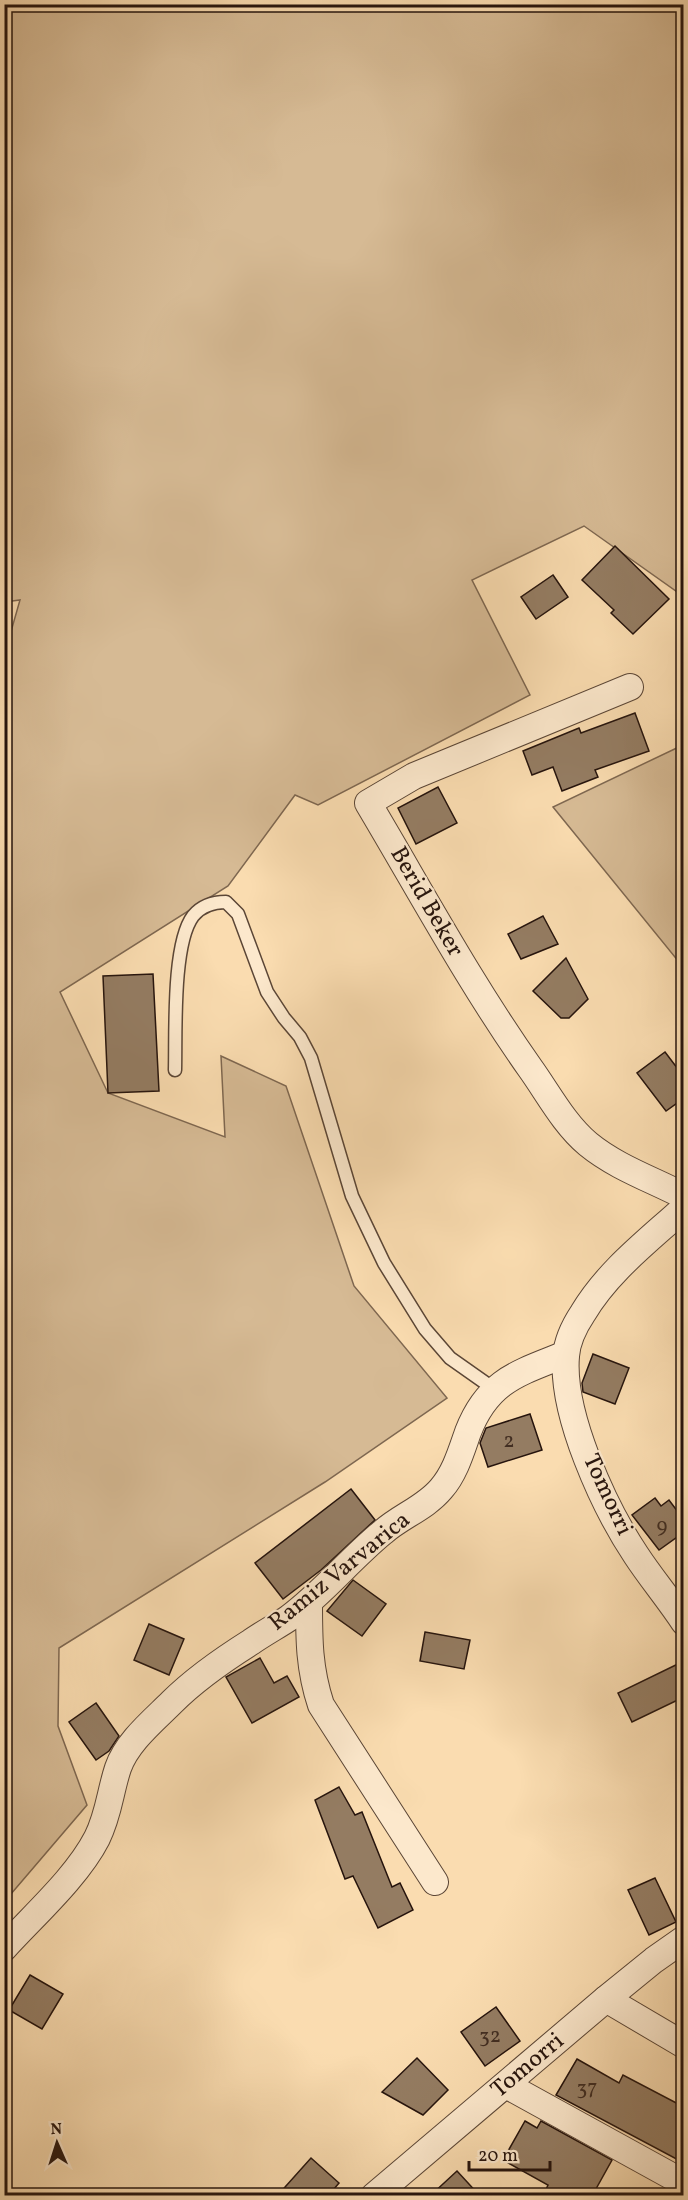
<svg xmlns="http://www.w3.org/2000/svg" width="688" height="2200" font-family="Vollkorn,serif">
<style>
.green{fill:#d6ba94;stroke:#7e6750;stroke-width:1.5}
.building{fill:#947c62;stroke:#26140d;stroke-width:1.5}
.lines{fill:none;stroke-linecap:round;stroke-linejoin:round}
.lane-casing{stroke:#5b4636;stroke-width:15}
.street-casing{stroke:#5b4636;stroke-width:28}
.lane{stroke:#fce8cc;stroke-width:12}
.street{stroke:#fce8cc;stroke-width:26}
.labels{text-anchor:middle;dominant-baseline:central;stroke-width:4.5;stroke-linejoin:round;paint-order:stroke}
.number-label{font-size:21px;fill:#422e22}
.street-label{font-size:24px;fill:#26140d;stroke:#fce8cc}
</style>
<rect width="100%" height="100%" fill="#fadcb0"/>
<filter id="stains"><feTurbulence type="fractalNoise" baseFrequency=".00333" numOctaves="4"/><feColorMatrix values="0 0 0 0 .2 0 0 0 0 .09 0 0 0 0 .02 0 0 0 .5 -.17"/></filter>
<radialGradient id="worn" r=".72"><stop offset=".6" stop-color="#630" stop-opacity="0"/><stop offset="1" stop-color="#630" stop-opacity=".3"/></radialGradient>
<!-- green -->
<g class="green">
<path d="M 5,5 L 683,5 L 683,596 L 584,526 L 472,580 L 530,695 L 318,805 L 295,795 L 228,886 L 60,992 L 108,1093 L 225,1137 L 221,1056 L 286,1086 L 354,1286 L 447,1398 L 325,1482 L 59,1648 L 58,1726 L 87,1805 L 5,1901 L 4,656 L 20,600 L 5,602 Z"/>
<path d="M 683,745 L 683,967 L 553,807 Z"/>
</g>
<!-- building -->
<g class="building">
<path d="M 615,546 L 669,599 L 633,634 L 611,613 L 614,610 L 582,580 Z"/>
<path d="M 553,575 L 568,597 L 536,619 L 521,597 Z"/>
<path d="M 635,713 L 649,751 L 595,770 L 598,777 L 562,791 L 553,767 L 532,775 L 523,751 L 579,728 L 581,733 Z"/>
<path d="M 438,787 L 457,823 L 416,844 L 398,808 Z"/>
<path d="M 543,916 L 558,944 L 521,959 L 508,934 Z"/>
<path d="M 566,958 L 588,999 L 569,1018 L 561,1018 L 533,991 Z"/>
<path d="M 153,974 L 159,1091 L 108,1093 L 103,976 Z"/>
<path d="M 665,1052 L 684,1077 L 684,1098 L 666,1111 L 637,1073 Z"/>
<path d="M 593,1354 L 629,1368 L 615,1404 L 583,1392 L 582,1383 Z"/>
<path d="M 530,1414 L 542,1450 L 488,1467 L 480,1443 L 486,1428 Z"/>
<path d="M 351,1489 L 375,1520 L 321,1570 L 283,1599 L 255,1563 Z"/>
<path d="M 655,1498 L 661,1506 L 669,1500 L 684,1520 L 684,1532 L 659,1550 L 632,1515 Z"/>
<path d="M 353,1580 L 386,1604 L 362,1636 L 327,1611 Z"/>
<path d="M 149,1624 L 184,1639 L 169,1675 L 134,1660 Z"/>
<path d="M 425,1632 L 470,1640 L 464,1669 L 420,1661 Z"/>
<path d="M 260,1658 L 274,1683 L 287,1676 L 299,1697 L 252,1723 L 226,1677 Z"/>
<path d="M 684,1661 L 684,1697 L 632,1722 L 618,1693 Z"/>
<path d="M 96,1703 L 119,1736 L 109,1751 L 96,1760 L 69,1722 Z"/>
<path d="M 339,1787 L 355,1815 L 362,1812 L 392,1887 L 400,1883 L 413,1910 L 378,1928 L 353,1876 L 345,1879 L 315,1800 Z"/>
<path d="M 655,1878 L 676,1922 L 649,1935 L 628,1890 Z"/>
<path d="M 30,1975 L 63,1994 L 42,2029 L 9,2010 Z"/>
<path d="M 496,2007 L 520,2041 L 485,2066 L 461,2032 Z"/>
<path d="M 417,2058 L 448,2090 L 423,2115 L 382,2092 Z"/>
<path d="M 577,2059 L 619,2083 L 623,2075 L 684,2107 L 684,2163 L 556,2095 Z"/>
<path d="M 525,2121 L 537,2128 L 541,2121 L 612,2160 L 592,2196 L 543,2196 L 548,2185 L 503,2160 Z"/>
<path d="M 311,2158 L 339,2183 L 328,2196 L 277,2196 Z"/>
<path d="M 457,2171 L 480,2196 L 430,2196 Z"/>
</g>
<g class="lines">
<!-- lane casing -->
<g class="lane-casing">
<path id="lane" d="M 175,1070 C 176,1034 172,944 193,916 C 202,905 213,902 226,902 L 238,914 L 267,992 L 284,1018 L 300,1037 L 311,1058 L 352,1196 L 384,1263 L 425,1329 L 450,1358 L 494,1389"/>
</g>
<!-- street casing -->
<g class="street-casing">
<g id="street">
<path d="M 630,687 L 414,776 L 368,803 C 421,892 470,983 530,1068 C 548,1093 564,1124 588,1144 C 616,1167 651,1179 684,1196"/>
<path d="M 684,1208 C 648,1241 608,1271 583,1313 C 575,1325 567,1342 566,1356 C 561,1414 604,1507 636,1555 C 651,1578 669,1599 684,1622"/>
<path d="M 309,1602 C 309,1639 309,1669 321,1705 L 435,1882"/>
<path d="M 4,1948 C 34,1915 77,1877 97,1838 C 109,1814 110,1792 118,1768 C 127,1742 153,1721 172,1702 C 195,1679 224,1659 251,1642 C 264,1633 277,1626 289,1618 C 324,1592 350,1559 383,1532 C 401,1516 425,1508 441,1489 C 455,1473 461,1452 468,1432 C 488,1380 519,1373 566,1354"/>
<path d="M 606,1999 L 684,2045"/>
<path d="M 506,2085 L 684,2183"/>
<path d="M 374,2196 L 606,1999 L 654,1960 L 684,1939"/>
</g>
</g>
<!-- lane -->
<use href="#lane" class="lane"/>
<!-- street -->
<use href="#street" class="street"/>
</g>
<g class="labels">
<!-- number labels -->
<g class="number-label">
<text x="509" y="1441">2</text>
<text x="662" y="1526">9</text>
<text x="490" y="2036">32</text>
<text x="587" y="2088">37</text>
</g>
<!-- street labels -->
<g class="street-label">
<text transform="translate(426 902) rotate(60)">Berid Beker</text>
<text transform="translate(607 1495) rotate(65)">Tomorri</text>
<text transform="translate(340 1572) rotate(-39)">Ramiz Varvarica</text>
<text transform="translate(528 2066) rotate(-40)">Tomorri</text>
</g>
</g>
<!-- margin -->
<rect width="688" height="2200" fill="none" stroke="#fadcb0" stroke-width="24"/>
<rect x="6" y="6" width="676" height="2188" fill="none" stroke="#26140d" stroke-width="3"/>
<rect x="12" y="12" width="664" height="2176" fill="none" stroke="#26140d" stroke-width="1.5"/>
<!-- north arrow -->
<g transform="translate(57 2143) rotate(357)" stroke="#fce8cc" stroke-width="4.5" paint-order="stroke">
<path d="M0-4.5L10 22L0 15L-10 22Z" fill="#26140d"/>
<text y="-9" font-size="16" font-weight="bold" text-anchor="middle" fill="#26140d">N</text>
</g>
<!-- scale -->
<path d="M469 2161v9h81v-9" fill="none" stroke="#26140d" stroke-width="3"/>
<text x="478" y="2161" font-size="18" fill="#26140d" stroke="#fce8cc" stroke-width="4.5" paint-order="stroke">20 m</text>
<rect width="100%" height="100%" filter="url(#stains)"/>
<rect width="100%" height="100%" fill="url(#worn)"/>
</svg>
